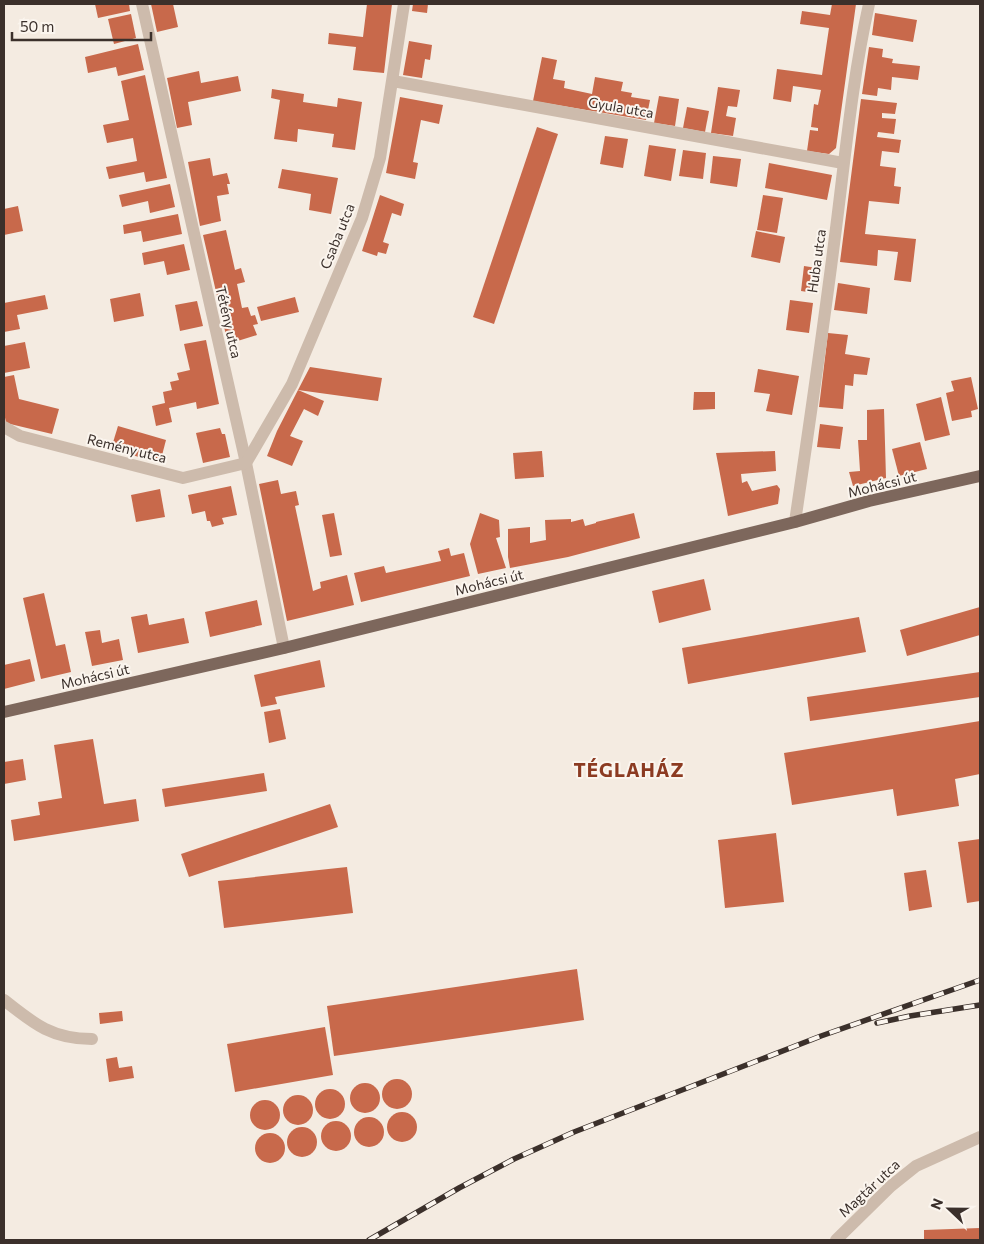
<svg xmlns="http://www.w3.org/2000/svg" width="984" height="1244" font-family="Commissioner,sans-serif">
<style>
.building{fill:#c8694b}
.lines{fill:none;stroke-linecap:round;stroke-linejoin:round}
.minor{stroke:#cdbbac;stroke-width:12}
.major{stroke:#7d675c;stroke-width:12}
.rail-casing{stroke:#3b302b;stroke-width:5.5}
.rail{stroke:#fbf5ee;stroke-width:4;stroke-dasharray:11;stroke-linecap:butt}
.labels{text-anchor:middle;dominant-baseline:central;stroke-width:4;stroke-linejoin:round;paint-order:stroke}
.street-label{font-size:14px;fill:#3b302b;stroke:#fbf5ee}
.district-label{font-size:19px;font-weight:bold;letter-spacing:1px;fill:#8c3b22;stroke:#fbf5ee}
</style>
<rect width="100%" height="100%" fill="#f4ebe1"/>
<!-- building -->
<g class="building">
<path d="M 95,4 L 129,4 L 130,11 L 98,18 Z"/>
<path d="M 151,4 L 173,4 L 178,27 L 157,32 Z"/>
<path d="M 367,4 L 392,4 L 384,73 L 353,70 L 356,47 L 328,44 L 329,33 L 363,37 Z"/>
<path d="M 413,4 L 428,4 L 427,13 L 412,11 Z"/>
<path d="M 832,4 L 856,4 L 836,148 L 829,154 L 807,151 L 810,130 L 818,131 L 818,128 L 811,127 L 814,104 L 818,105 L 821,90 L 793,86 L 791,102 L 773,99 L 777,69 L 822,75 L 829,28 L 800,24 L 802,11 L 830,15 Z"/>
<path d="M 875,13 L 917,20 L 913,42 L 872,35 Z"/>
<path d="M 131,14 L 136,38 L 114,44 L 108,19 Z"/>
<path d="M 409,41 L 432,45 L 430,60 L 425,59 L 422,78 L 403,75 Z"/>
<path d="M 138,44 L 144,70 L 118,76 L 116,67 L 88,73 L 85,57 Z"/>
<path d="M 869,47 L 883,49 L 882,57 L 893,59 L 892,63 L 920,66 L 918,80 L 892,77 L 891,90 L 878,88 L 877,96 L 862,94 Z"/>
<path d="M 542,57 L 557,60 L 553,79 L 565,81 L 564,88 L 592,94 L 595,77 L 623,82 L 621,91 L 632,93 L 631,97 L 650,100 L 646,120 L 533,101 Z"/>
<path d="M 199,71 L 201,83 L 238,76 L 241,91 L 188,102 L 192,125 L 177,128 L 167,78 Z"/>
<path d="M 145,75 L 167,178 L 146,182 L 144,172 L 109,179 L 106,167 L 137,161 L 133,138 L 107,143 L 103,125 L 129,120 L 121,81 Z"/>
<path d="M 718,87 L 740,90 L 737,107 L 728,106 L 726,116 L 736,118 L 733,136 L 711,133 Z"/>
<path d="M 272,89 L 304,94 L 303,102 L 337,107 L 338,98 L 362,102 L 355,150 L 332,147 L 334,134 L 298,129 L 297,142 L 274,139 L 280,100 L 271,98 Z"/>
<path d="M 659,96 L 679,99 L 675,126 L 654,123 Z"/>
<path d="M 400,97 L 443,105 L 439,124 L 421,120 L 413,162 L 418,163 L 415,179 L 386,173 Z"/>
<path d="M 861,99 L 897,103 L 895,114 L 882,113 L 882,118 L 896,119 L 894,134 L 878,132 L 877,137 L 901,140 L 899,153 L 882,151 L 880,166 L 896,168 L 894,186 L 901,187 L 899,204 L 869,201 L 865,234 L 916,239 L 911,282 L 894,280 L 898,252 L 878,250 L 877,266 L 840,262 Z"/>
<path d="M 687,107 L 709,111 L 705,132 L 683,128 Z"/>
<path d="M 537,127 L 558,134 L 494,324 L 473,317 Z"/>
<path d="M 605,136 L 628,139 L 623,168 L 600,164 Z"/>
<path d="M 649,145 L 676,149 L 671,181 L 644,176 Z"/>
<path d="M 683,150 L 706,153 L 703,179 L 679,176 Z"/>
<path d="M 713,156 L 741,159 L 737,187 L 710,183 Z"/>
<path d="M 210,158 L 213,176 L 227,173 L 230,184 L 227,184 L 229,194 L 217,196 L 221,221 L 200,226 L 188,162 Z"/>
<path d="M 769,163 L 832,175 L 827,200 L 765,188 Z"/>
<path d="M 282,169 L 338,178 L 331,214 L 309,210 L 311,194 L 278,188 Z"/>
<path d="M 170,184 L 175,207 L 150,213 L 148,201 L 122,207 L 119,195 Z"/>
<path d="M 380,195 L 404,204 L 401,216 L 392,213 L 383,242 L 389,244 L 386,254 L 378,252 L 377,256 L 362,251 Z"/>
<path d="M 763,195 L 783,198 L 777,233 L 757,230 Z"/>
<path d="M 18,206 L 23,231 L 4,235 L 4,209 Z"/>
<path d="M 178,214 L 182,234 L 143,242 L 141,231 L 124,234 L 123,225 Z"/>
<path d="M 226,230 L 235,270 L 241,268 L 245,282 L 237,284 L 242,308 L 248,307 L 251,316 L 255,315 L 258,324 L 253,325 L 257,335 L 228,344 L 203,235 Z"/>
<path d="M 756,231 L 785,237 L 780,263 L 751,257 Z"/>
<path d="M 184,244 L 190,270 L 167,275 L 164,261 L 144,265 L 142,253 Z"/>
<path d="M 804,266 L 817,268 L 814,293 L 801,291 Z"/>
<path d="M 838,283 L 870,288 L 867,314 L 834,310 Z"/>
<path d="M 140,293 L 144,316 L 114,322 L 110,299 Z"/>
<path d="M 45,295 L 48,309 L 17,315 L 20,329 L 4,332 L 4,303 Z"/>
<path d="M 295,297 L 299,312 L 261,321 L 257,307 Z"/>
<path d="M 790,300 L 813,303 L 809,333 L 786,330 Z"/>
<path d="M 197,301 L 203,326 L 180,331 L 175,305 Z"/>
<path d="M 828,333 L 848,335 L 845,354 L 870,358 L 867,375 L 854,374 L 853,386 L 845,385 L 843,409 L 819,407 Z"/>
<path d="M 206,340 L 219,404 L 197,409 L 196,402 L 169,408 L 172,422 L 156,426 L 152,406 L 165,403 L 163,392 L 172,390 L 170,382 L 179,380 L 177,373 L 190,370 L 184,344 Z"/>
<path d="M 25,342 L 30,368 L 4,373 L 4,346 Z"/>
<path d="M 310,367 L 382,378 L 378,401 L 298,390 Z"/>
<path d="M 758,369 L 799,376 L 792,415 L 766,411 L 770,394 L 754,392 Z"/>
<path d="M 14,375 L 19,399 L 59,409 L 52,434 L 6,423 L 4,412 L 4,377 Z"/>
<path d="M 971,377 L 978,409 L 971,411 L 972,417 L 952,421 L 946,393 L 954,391 L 951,381 Z"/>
<path d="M 298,390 L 324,401 L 318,416 L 304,409 L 290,436 L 303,441 L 292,466 L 267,456 L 277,431 Z"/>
<path d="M 694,392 L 715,392 L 715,409 L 693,410 Z"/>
<path d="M 941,397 L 950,435 L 925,441 L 916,404 Z"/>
<path d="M 884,409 L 886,478 L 853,486 L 849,472 L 860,471 L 858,440 L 867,440 L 867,410 Z"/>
<path d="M 820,424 L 843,427 L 840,449 L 817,447 Z"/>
<path d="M 118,426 L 166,440 L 160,463 L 111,449 Z"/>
<path d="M 220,428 L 222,434 L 225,434 L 230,457 L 203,463 L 196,433 Z"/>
<path d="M 920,442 L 927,469 L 899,476 L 892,449 Z"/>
<path d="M 542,451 L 544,477 L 515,479 L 513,453 Z"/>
<path d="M 775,451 L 776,471 L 741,474 L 742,483 L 747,481 L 752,491 L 777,485 L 780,489 L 778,504 L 728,516 L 716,453 Z"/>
<path d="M 278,480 L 281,494 L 296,491 L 299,505 L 295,506 L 313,591 L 321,588 L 320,582 L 347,575 L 354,605 L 287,621 L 259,484 Z"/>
<path d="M 231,486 L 237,515 L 222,518 L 224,524 L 212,527 L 210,521 L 207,521 L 205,511 L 192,514 L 188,495 Z"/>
<path d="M 160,489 L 165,517 L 136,522 L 131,495 Z"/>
<path d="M 334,513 L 342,555 L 330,557 L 322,515 Z"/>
<path d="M 480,513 L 499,520 L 500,537 L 496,538 L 506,568 L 478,574 L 470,544 Z"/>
<path d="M 634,513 L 640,538 L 568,557 L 510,568 L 508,557 L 508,529 L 530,527 L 530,543 L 546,540 L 545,520 L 571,519 L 571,522 L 583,519 L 585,526 L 596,523 L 596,522 Z"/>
<path d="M 449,548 L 451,556 L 464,553 L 470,576 L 361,602 L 354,573 L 384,566 L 386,573 L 441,561 L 438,551 Z"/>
<path d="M 704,579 L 711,610 L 659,623 L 652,591 Z"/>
<path d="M 44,593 L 56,646 L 65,644 L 71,672 L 41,679 L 23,598 Z"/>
<path d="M 257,600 L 262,625 L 210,637 L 205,612 Z"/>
<path d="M 980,607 L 980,635 L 907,656 L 900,630 Z"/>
<path d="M 147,614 L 149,625 L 184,618 L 189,643 L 138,653 L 131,617 Z"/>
<path d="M 859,617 L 866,652 L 688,684 L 682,648 Z"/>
<path d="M 100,630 L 102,643 L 119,639 L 123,660 L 92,666 L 85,632 Z"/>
<path d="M 30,659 L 35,681 L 4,689 L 4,665 Z"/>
<path d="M 320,660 L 325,687 L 275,697 L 277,704 L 261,707 L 254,675 Z"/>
<path d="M 980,672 L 980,697 L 810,721 L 807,697 Z"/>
<path d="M 280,709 L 286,739 L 269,743 L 264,712 Z"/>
<path d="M 980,721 L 980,774 L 955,779 L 959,806 L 897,816 L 893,789 L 792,805 L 784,753 Z"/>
<path d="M 93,739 L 104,804 L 136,799 L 139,821 L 14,841 L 11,820 L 40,815 L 38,802 L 62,798 L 54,745 Z"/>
<path d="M 23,759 L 26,780 L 4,784 L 4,762 Z"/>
<path d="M 264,773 L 267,791 L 165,807 L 162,789 Z"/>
<path d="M 330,804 L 338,827 L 189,877 L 181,854 Z"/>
<path d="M 776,833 L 784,902 L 725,908 L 718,840 Z"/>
<path d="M 980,839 L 980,901 L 967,903 L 958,842 Z"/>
<path d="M 347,867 L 353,913 L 224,928 L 218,881 Z"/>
<path d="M 926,870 L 932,907 L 909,911 L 904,873 Z"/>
<path d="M 577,969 L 584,1020 L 334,1056 L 327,1006 Z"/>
<path d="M 122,1011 L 123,1021 L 100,1024 L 99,1013 Z"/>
<path d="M 325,1027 L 333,1075 L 235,1092 L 227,1044 Z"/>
<path d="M 117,1057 L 119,1068 L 132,1066 L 134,1078 L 109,1082 L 106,1059 Z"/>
<circle cx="397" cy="1094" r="15"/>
<circle cx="365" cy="1098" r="15"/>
<circle cx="330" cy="1104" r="15"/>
<circle cx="298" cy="1110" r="15"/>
<circle cx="265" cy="1115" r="15"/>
<circle cx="402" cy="1127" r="15"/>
<circle cx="369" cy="1132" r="15"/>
<circle cx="336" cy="1136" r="15"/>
<circle cx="302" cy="1142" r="15"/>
<circle cx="270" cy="1148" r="15"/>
<path d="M 980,1228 L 980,1240 L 924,1240 L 924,1230 Z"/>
</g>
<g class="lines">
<!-- minor -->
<g class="minor">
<path d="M 142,4 L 246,463 L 284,648"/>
<path d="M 393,81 L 843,163"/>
<path d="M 4,427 L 20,436 L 183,478 L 246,463 L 292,384 L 362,218 L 380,158 L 404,4"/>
<path d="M 795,522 C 809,427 823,332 835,236 C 845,159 852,80 869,4"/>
<path d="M 4,1000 C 34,1024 52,1039 92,1039"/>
<path d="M 836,1240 L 891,1186 L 916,1166 L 980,1137"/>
</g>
<!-- major -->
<path class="major" d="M 4,712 L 284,648 L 795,522 L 869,501 L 980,476"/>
<!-- rail casing -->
<g class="rail-casing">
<g id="rail">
<path d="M 877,1023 L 910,1016 L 980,1005"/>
<path d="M 369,1240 L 459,1188 L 514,1159 L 574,1132 L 821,1036 L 980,980"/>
</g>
</g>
<!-- rail -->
<use href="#rail" class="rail"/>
</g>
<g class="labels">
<!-- street labels -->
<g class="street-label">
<text transform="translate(621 107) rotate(10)">Gyula utca</text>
<text transform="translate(337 236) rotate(-68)">Csaba utca</text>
<text transform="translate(816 261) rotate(-82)">Huba utca</text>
<text transform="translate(229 322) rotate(77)">Tétény utca</text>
<text transform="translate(127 448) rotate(14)">Remény utca</text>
<text transform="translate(882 484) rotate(-14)">Mohácsi út</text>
<text transform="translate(489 582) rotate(-14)">Mohácsi út</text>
<text transform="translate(95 676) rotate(-13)">Mohácsi út</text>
<text transform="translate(869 1188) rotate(-43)">Magtár utca</text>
</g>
<!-- district labels -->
<g class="district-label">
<text x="629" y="769">TÉGLAHÁZ</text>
</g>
</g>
<!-- border -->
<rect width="984" height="1244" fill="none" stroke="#3b302b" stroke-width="10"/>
<!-- north arrow -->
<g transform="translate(949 1209) rotate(292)" stroke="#fbf5ee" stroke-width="4" paint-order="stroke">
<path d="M0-4L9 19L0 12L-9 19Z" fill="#3b302b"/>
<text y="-8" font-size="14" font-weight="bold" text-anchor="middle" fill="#3b302b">N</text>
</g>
<!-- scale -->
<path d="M12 32v8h139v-8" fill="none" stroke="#3b302b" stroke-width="2.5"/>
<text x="20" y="32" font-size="15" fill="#3b302b" stroke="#fbf5ee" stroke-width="4" paint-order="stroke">50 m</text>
</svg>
